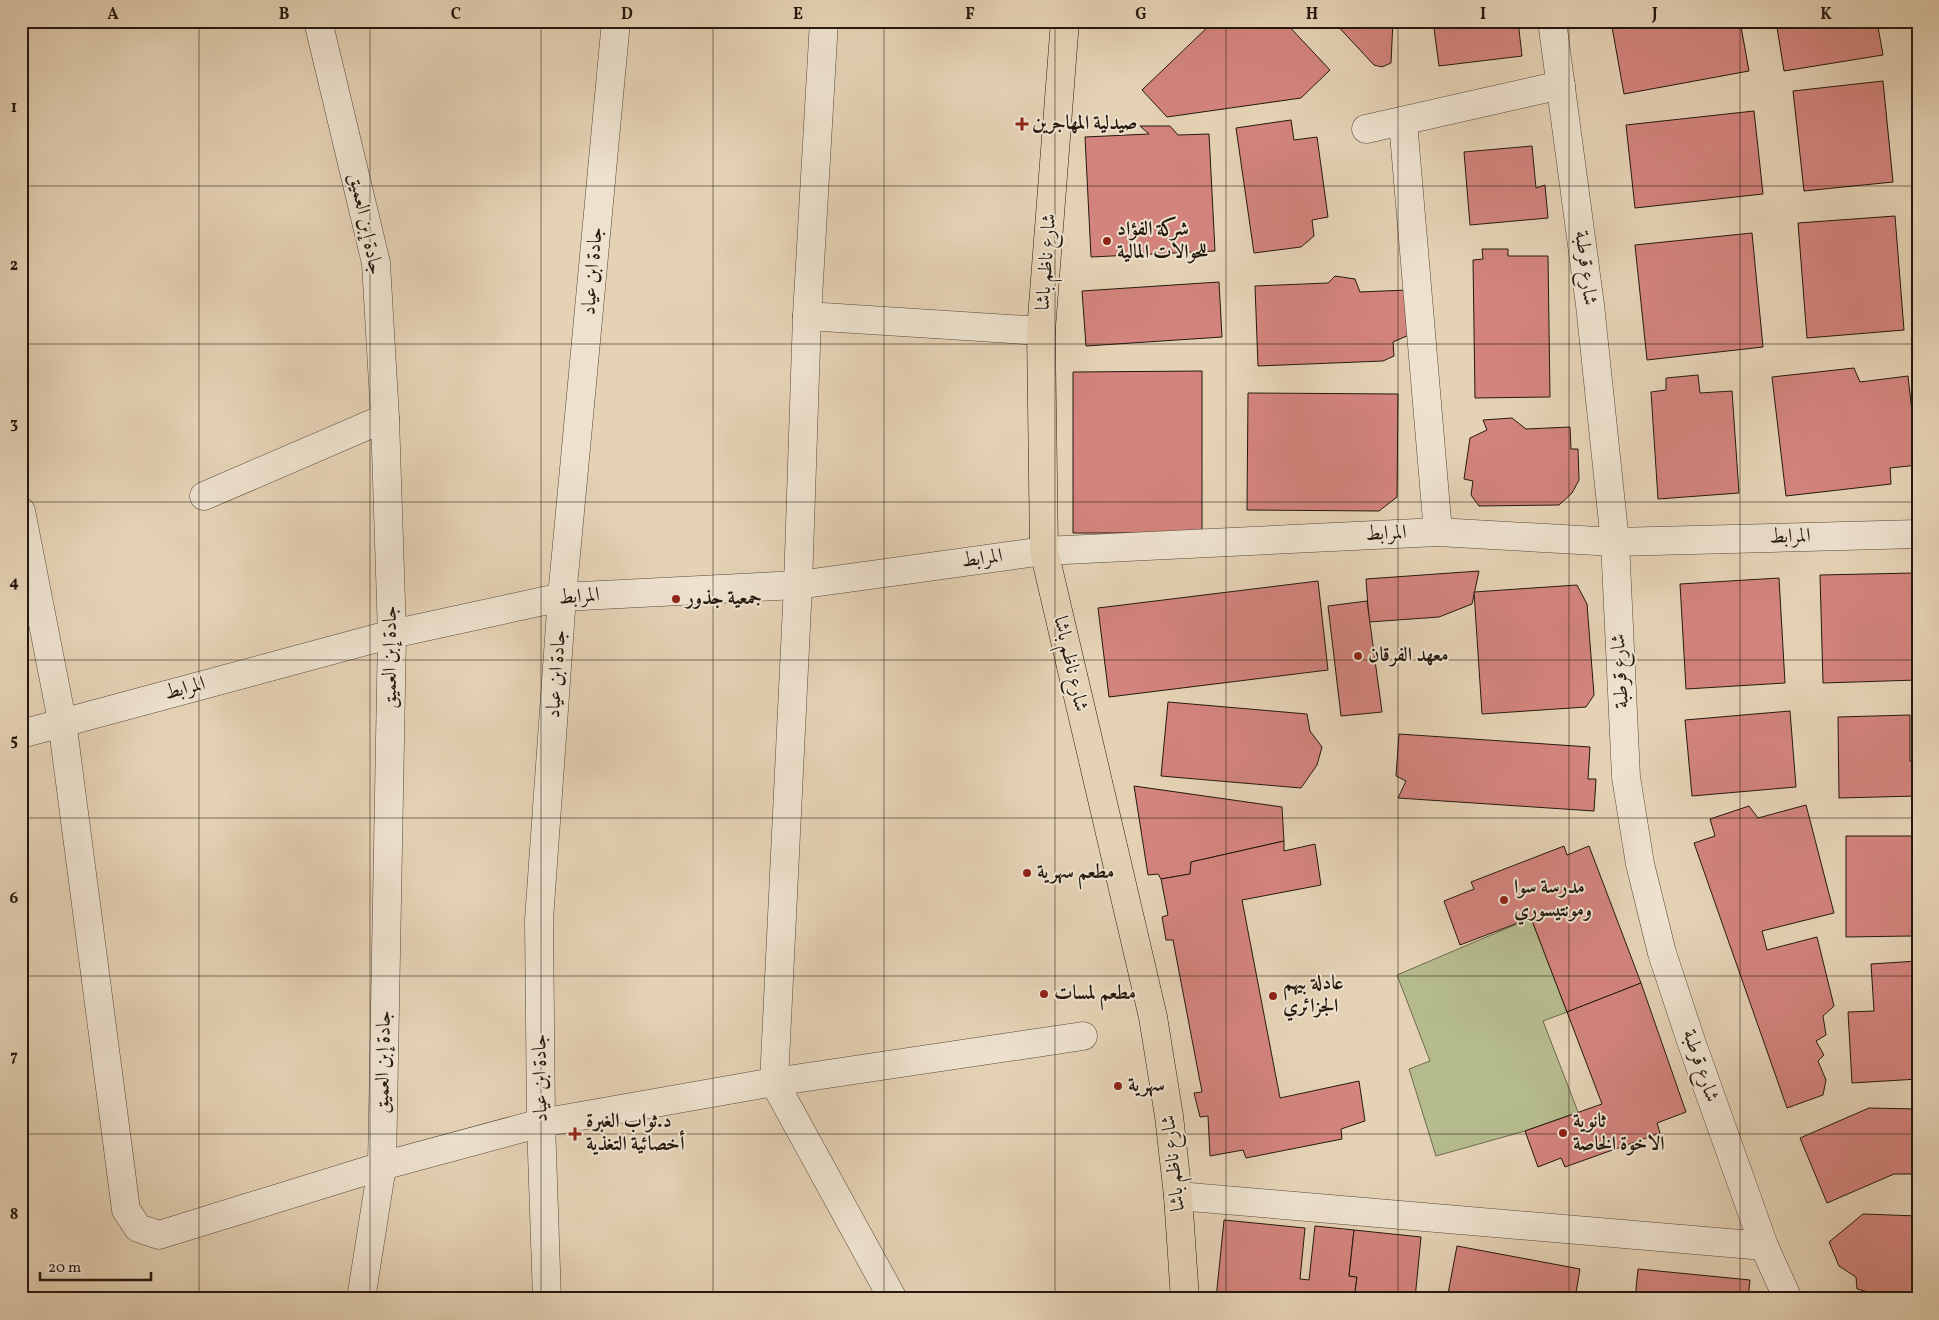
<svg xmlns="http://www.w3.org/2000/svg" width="1939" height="1320" font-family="Vollkorn,Amiri,serif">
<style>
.green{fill:#b5bb8d;stroke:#6d6a4e}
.building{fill:#d3847d;stroke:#25190e}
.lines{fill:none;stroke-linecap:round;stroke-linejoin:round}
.minor-casing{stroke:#554738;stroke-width:29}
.primary-casing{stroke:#25190e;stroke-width:29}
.minor{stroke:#eee2cf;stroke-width:28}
.primary{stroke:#e5d2b5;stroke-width:28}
.grid{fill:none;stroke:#25190e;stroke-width:1;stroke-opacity:0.55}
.poi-dot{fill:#8f2418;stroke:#eee2cf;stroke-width:2}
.labels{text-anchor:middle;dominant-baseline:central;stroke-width:4;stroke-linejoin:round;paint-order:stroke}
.poi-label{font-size:20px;font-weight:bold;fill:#25190e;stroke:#eee2cf;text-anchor:start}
.street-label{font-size:20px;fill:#25190e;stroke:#eee2cf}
.neatline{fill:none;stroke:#25190e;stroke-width:2}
.grid-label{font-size:16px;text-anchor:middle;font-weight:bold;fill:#25190e}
</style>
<rect width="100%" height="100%" fill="#e5d2b5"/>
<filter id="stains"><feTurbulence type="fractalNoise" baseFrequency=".004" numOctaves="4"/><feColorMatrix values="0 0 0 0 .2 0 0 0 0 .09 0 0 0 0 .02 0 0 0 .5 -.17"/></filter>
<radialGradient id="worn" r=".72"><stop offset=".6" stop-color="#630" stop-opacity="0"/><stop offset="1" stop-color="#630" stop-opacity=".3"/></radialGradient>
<!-- green -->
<path class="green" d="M 1531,918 L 1567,1012 L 1543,1021 L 1578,1112 L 1525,1131 L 1436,1156 L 1409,1069 L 1430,1061 L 1397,975 Z"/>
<!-- building -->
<g class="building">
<path d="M 1214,21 L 1284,21 L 1330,70 L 1301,98 L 1167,117 L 1142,90 Z"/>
<path d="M 1333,21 L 1393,21 L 1391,63 L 1382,67 L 1374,65 Z"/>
<path d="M 1433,21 L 1518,21 L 1522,56 L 1439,66 Z"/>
<path d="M 1611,21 L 1740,21 L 1749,71 L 1624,94 Z"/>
<path d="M 1776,21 L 1877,21 L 1883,55 L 1784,71 Z"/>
<path d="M 1883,81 L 1893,182 L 1804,191 L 1793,91 Z"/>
<path d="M 1754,111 L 1763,194 L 1635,208 L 1626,125 Z"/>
<path d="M 1291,120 L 1294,140 L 1317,137 L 1328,217 L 1312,220 L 1314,236 L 1301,247 L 1254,253 L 1236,128 Z"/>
<path d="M 1140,126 L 1170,126 L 1178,135 L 1209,134 L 1215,251 L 1091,257 L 1085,137 L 1149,134 Z"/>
<path d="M 1532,146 L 1536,188 L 1545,185 L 1548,218 L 1470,225 L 1464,152 Z"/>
<path d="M 1895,216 L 1904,330 L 1807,338 L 1798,223 Z"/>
<path d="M 1752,233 L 1763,347 L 1647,360 L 1635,245 Z"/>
<path d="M 1482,249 L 1508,249 L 1508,256 L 1548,256 L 1550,397 L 1475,398 L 1473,260 L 1483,259 Z"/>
<path d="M 1335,276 L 1355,279 L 1360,292 L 1407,290 L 1409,335 L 1393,342 L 1394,356 L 1383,361 L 1258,366 L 1255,286 L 1328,283 Z"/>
<path d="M 1219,282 L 1222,337 L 1086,346 L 1082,291 Z"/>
<path d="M 1854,368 L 1860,382 L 1908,376 L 1918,465 L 1890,468 L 1891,484 L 1786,496 L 1772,377 Z"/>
<path d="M 1202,371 L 1202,533 L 1073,533 L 1073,372 Z"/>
<path d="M 1698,375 L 1700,393 L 1732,391 L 1739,493 L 1658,499 L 1651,392 L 1666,390 L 1666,378 Z"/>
<path d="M 1248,393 L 1398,394 L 1397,497 L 1379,511 L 1247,510 Z"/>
<path d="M 1512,418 L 1526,429 L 1570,427 L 1571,449 L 1578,449 L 1579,480 L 1572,493 L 1559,505 L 1479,506 L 1471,495 L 1473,481 L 1464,479 L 1470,438 L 1487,430 L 1483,420 Z"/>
<path d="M 1479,571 L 1472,604 L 1439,617 L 1369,622 L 1366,579 Z"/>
<path d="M 1914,573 L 1917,680 L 1823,683 L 1820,575 Z"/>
<path d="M 1779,578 L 1785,683 L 1686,689 L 1680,584 Z"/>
<path d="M 1318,581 L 1328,670 L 1109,697 L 1098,608 Z"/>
<path d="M 1577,585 L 1587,604 L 1594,695 L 1586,707 L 1482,714 L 1474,592 Z"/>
<path d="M 1367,601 L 1382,712 L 1341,716 L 1328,606 Z"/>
<path d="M 1168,702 L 1307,714 L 1310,731 L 1322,747 L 1317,765 L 1301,788 L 1161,776 Z"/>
<path d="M 1790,711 L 1796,787 L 1692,796 L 1685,720 Z"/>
<path d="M 1910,715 L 1910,761 L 1918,761 L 1918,796 L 1839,798 L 1838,717 Z"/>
<path d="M 1399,734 L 1590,747 L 1588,779 L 1596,779 L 1594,811 L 1398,798 L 1406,781 L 1396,776 Z"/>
<path d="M 1134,786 L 1282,807 L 1284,841 L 1191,862 L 1190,874 L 1161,879 L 1158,874 L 1148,875 Z"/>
<path d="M 1806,805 L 1834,913 L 1762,931 L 1767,950 L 1817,937 L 1834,1006 L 1823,1016 L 1826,1035 L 1816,1041 L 1824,1055 L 1818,1061 L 1826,1080 L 1823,1095 L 1787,1108 L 1694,843 L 1715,836 L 1710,819 L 1749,806 L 1758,818 Z"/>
<path d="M 1846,836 L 1917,836 L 1918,922 L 1912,922 L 1912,936 L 1846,937 Z"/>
<path d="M 1284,841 L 1284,851 L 1315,844 L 1321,885 L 1242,900 L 1280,1098 L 1359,1081 L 1365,1121 L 1341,1129 L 1342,1139 L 1246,1158 L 1243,1150 L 1210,1156 L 1208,1116 L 1200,1117 L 1194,1093 L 1202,1092 L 1173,940 L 1166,940 L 1162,917 L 1168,915 L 1161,879 L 1190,874 L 1191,862 Z"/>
<path d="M 1564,846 L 1567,855 L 1589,846 L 1641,983 L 1567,1012 L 1531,918 L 1460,945 L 1444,901 L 1474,889 L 1471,882 Z"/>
<path d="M 1918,961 L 1918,1079 L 1852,1083 L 1848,1012 L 1874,1011 L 1871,964 Z"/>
<path d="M 1641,983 L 1686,1112 L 1657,1123 L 1660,1133 L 1565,1167 L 1561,1158 L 1538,1167 L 1525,1131 L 1602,1104 L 1567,1012 Z"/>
<path d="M 1869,1108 L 1918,1109 L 1918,1174 L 1894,1174 L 1827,1203 L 1800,1138 Z"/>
<path d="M 1863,1214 L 1918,1216 L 1917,1299 L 1874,1299 L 1872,1293 L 1857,1289 L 1856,1277 L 1839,1266 L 1829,1242 Z"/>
<path d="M 1224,1220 L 1305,1228 L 1300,1279 L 1309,1280 L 1315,1226 L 1354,1230 L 1349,1276 L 1357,1277 L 1354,1299 L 1216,1299 Z"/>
<path d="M 1354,1230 L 1421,1237 L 1415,1299 L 1354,1299 L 1357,1277 L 1349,1276 Z"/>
<path d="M 1457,1246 L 1580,1269 L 1575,1299 L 1447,1299 Z"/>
<path d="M 1638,1269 L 1750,1280 L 1748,1299 L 1635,1299 Z"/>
</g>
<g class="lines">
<!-- minor casing -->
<g class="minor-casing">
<g id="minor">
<path d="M 318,21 L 376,263 L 385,418 L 392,634 L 382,1166 L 361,1299"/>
<path d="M 824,21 L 807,316 L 798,585 L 774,1082 L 893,1299"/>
<path d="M 1552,21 L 1590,305 L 1615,542 L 1626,777 L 1640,864 L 1662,953 L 1691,1041 L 1764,1246 L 1788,1299"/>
<path d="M 1403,122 L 1438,532"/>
<path d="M 1366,129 L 1561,85"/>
<path d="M 807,316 L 1041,331"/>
<path d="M 204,496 L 385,418"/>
<path d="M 21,511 L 62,721 L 126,1210 L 138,1228 L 159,1235 L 382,1166 L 541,1123 L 774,1082 L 1083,1036"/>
<path d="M 21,734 L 392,634 L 562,597 L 798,585 L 1044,551 L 1438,532 L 1615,542 L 1918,534"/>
<path d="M 1178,1196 L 1764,1246"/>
<path d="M 547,1299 L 541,1123 L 539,920 L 562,597 L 616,21"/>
</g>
</g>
<!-- primary casing -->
<g class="primary-casing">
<path id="primary" d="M 1065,21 L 1041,331 L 1044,551 L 1153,1017 L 1169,1116 L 1178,1196 L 1185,1299"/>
</g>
<!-- minor -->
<use href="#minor" class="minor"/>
<!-- primary -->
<use href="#primary" class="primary"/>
</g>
<!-- grid -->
<path class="grid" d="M 199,21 L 199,1299M 370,21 L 370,1299M 541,21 L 541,1299M 713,21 L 713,1299M 884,21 L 884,1299M 1055,21 L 1055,1299M 1226,21 L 1226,1299M 1398,21 L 1398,1299M 1569,21 L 1569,1299M 1740,21 L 1740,1299M 21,186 L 1918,186M 21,344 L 1918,344M 21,502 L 1918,502M 21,660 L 1918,660M 21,818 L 1918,818M 21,976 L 1918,976M 21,1134 L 1918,1134"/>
<!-- markers -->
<g class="poi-dot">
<path d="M1019.5 116.5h5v5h5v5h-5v5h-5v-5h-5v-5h5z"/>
<circle cx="1107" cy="241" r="5"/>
<circle cx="676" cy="599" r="5"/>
<circle cx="1358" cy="656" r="5"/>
<circle cx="1027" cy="873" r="5"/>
<circle cx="1504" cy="900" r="5"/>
<circle cx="1044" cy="994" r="5"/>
<circle cx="1273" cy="996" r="5"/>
<circle cx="1118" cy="1086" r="5"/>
<circle cx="1563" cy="1133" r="5"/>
<path d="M572.5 1126.5h5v5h5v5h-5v5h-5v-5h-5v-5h5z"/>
</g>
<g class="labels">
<!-- poi labels -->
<g class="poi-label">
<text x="1032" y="124">صيدلية المهاجرين</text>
<text x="1117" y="230">شركة الفؤاد<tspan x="1117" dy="23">للحوالات المالية</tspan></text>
<text x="686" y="599">جمعية جذور</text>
<text x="1368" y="656">معهد الفرقان</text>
<text x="1037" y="873">مطعم سهرية</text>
<text x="1514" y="888">مدرسة سوا<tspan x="1514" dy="23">ومونتيسوري</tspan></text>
<text x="1283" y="984">عادلة بيهم<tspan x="1283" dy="23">الجزائري</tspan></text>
<text x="1054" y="994">مطعم لمسات</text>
<text x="1128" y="1086">سهرية</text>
<text x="586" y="1122">د.ثواب الغبرة<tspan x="586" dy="23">أخصائية التغذية</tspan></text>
<text x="1573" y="1122">ثانوية<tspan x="1573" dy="23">الاخوة الخاصة</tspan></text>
</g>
<!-- street labels -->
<g class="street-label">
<text transform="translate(365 224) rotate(78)">جادة إبن العميق</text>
<text transform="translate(1047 262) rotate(-86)">شارع ناظم باشا</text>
<text transform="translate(1585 268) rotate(83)">شارع قرطبة</text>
<text transform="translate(593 271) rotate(-85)">جادة ابن عياد</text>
<text transform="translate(1386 534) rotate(-3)">المرابط</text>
<text transform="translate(1790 537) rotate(-2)">المرابط</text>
<text transform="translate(982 559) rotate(-8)">المرابط</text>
<text transform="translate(579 597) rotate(-5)">المرابط</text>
<text transform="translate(391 657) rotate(-90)">جادة إبن العميق</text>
<text transform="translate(1070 664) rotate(77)">شارع ناظم باشا</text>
<text transform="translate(1621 671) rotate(-93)">شارع قرطبة</text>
<text transform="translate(557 674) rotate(-86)">جادة ابن عياد</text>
<text transform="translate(185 689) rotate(-15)">المرابط</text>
<text transform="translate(384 1062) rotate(-89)">جادة إبن العميق</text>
<text transform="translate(1700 1066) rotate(71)">شارع قرطبة</text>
<text transform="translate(541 1078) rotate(-91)">جادة ابن عياد</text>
<text transform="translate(1174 1163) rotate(-96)">شارع ناظم باشا</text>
</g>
</g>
<!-- margin -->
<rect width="1939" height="1320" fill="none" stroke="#e5d2b5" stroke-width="55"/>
<!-- scale -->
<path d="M40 1272v8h111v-8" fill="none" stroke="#25190e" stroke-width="2.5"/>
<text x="48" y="1272" font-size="15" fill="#25190e" stroke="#eee2cf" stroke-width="4" paint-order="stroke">20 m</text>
<rect x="28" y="28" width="1884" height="1264" class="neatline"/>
<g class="grid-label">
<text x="113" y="19">A</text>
<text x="284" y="19">B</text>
<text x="456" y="19">C</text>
<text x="627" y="19">D</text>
<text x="798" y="19">E</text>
<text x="970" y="19">F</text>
<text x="1141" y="19">G</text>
<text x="1312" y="19">H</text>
<text x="1483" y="19">I</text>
<text x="1655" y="19">J</text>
<text x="1826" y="19">K</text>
<text x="14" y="112">1</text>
<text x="14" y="270">2</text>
<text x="14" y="428">3</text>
<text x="14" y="587">4</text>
<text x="14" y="745">5</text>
<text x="14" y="903">6</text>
<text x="14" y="1061">7</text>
<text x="14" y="1219">8</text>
</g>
<rect width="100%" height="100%" filter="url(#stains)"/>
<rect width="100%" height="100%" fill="url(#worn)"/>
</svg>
